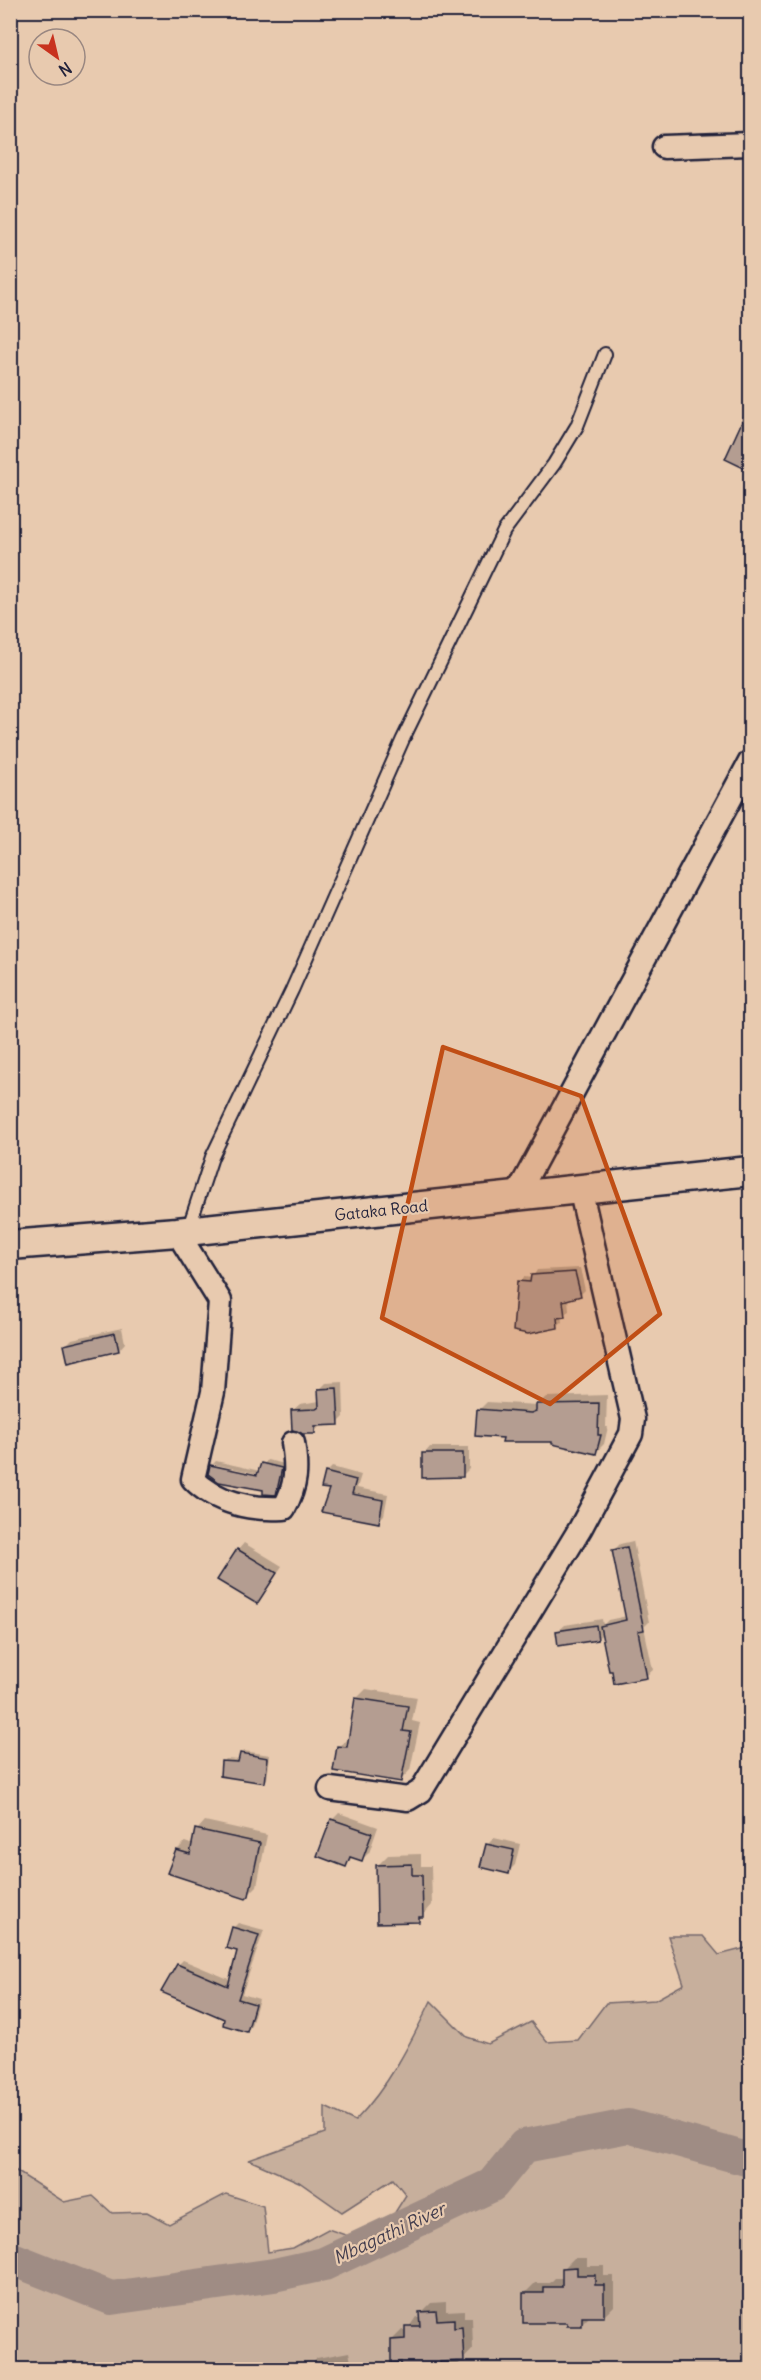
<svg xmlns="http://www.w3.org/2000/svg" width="761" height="2380" font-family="Delius,sans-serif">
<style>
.green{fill:#c7af9c;stroke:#74686c;stroke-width:1.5}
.shadow{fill:#0003}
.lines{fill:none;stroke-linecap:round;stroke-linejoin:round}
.river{stroke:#9f8c84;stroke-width:34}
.building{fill:#b49d91;stroke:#22223b;stroke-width:1.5}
.service-casing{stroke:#22223b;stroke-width:16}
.minor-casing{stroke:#22223b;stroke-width:27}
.tertiary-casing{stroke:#22223b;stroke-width:33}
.service{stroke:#e8caaf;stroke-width:12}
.minor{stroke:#e8caaf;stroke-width:22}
.tertiary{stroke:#e8caaf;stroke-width:28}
.marked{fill:#c04e15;fill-opacity:0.2;stroke:#c04e15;stroke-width:4.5;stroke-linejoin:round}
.labels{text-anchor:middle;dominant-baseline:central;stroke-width:4.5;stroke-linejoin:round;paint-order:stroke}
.street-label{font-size:16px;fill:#22223b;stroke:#e8caaf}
.water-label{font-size:18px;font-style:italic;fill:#413c4d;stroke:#e8caaf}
</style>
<rect width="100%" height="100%" fill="#e8caaf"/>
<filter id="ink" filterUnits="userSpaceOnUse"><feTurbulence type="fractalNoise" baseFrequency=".0167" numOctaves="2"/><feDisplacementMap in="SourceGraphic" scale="12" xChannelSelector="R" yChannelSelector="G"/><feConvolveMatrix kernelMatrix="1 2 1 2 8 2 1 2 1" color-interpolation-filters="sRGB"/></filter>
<g filter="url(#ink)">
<!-- green -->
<path class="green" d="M 668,1936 L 703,1936 L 719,1955 L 750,1947 L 750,2369 L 11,2369 L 10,2167 L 64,2202 L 93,2196 L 112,2213 L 147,2212 L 169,2224 L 226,2194 L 263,2206 L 268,2252 L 293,2248 L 328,2229 L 389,2250 L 394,2214 L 406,2195 L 393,2179 L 342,2212 L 299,2182 L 249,2160 L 325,2133 L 325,2107 L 355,2121 C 389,2086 410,2044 431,2001 L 467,2037 L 488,2044 L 531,2022 L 547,2042 L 578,2040 L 606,2003 L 655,2000 L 684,1984 Z"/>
<!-- shadow -->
<g class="shadow">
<path d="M 750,412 L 750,482 L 745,480 L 750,469 L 727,458 Z"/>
<path d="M 580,1268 L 585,1290 L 580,1295 L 568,1298 L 569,1311 L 561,1316 L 562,1322 L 557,1326 L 519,1282 L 524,1277 L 532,1278 L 537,1270 Z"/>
<path d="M 122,1328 L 125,1343 L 119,1350 L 65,1346 L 72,1339 Z"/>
<path d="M 343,1382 L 344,1417 L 338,1423 L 321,1424 L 315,1432 L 293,1410 L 300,1404 L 320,1401 L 320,1389 L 326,1383 Z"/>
<path d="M 607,1395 L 606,1427 L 608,1427 L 604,1444 L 595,1453 L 554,1440 L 504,1437 L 479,1410 L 487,1402 L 537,1405 L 546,1397 Z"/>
<path d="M 430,1447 L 469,1447 L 469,1469 L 462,1476 L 424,1454 Z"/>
<path d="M 267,1460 L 285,1464 L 280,1489 L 275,1493 L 210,1474 L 213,1464 L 213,1467 L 264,1478 L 264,1475 L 213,1464 L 216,1461 L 260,1471 Z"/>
<path d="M 332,1467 L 361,1475 L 357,1488 L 388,1494 L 384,1515 L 378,1521 L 326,1473 Z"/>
<path d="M 633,1541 L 649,1622 L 644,1627 L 653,1670 L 646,1676 L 603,1633 L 597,1639 L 558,1631 L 565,1625 L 602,1619 L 603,1625 L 608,1620 L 627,1616 L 614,1550 L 620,1544 Z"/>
<path d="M 244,1543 L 282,1566 L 257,1602 L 238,1550 Z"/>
<path d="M 366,1689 L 417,1697 L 412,1721 L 420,1723 L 410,1770 L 401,1780 L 339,1746 L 350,1737 L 356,1699 Z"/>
<path d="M 244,1751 L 270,1755 L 267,1779 L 265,1781 L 223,1762 L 226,1759 L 240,1760 Z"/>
<path d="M 339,1813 L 378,1827 L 369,1853 L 362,1859 L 353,1856 L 346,1865 L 332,1820 Z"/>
<path d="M 205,1821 L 267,1835 L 257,1886 L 246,1897 L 177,1850 L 185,1842 L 193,1845 L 197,1830 Z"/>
<path d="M 494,1838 L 520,1844 L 515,1865 L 508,1872 L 487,1845 Z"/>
<path d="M 421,1854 L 421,1866 L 431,1866 L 432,1905 L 419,1920 L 378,1865 L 388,1855 Z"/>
<path d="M 238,1923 L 264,1930 L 242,1994 L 259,1999 L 251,2026 L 246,2031 L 226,2018 L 178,1965 L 183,1960 L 231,1980 L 239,1950 L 233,1928 Z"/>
<path d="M 574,2258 L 587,2258 L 587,2266 L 604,2266 L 604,2276 L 614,2276 L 614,2306 L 604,2316 L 590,2316 L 581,2325 L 568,2321 L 525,2293 L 535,2283 L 550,2283 L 555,2278 L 564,2278 L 564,2268 Z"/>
<path d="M 446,2302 L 446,2311 L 464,2310 L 464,2318 L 472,2318 L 473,2349 L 454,2369 L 403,2367 L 403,2361 L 392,2340 L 402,2330 L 407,2330 L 416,2317 L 421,2317 L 421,2313 L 431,2303 Z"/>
<path d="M 349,2352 L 351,2362 L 360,2360 L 362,2370 L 308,2370 L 317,2358 Z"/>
</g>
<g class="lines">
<!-- river -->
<path class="river" d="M 10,2258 L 111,2298 L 274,2275 L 324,2264 L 492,2185 L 524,2146 L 628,2126 L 750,2160"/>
</g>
<!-- building -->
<g class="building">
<path d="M 750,404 L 750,471 L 725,459 Z"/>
<path d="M 575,1272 L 581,1296 L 563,1301 L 565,1317 L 557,1318 L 558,1328 L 528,1334 L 513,1331 L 517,1281 L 530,1282 L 531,1275 Z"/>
<path d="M 115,1333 L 119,1351 L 68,1363 L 64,1345 Z"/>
<path d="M 337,1388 L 339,1425 L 315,1426 L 315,1434 L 303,1434 L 292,1430 L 291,1410 L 316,1409 L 319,1407 L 318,1389 Z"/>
<path d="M 599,1403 L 598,1435 L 601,1435 L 596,1454 L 552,1444 L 552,1442 L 502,1442 L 503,1438 L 475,1436 L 477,1409 L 531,1413 L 536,1411 L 536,1404 Z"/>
<path d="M 422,1453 L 463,1453 L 463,1477 L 422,1478 Z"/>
<path d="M 261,1463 L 282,1468 L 276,1495 L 263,1494 L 263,1490 L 219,1482 L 208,1474 L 210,1465 L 257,1475 Z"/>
<path d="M 325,1472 L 356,1480 L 352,1494 L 383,1500 L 379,1523 L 321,1512 L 329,1489 L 321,1488 Z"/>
<path d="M 627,1547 L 644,1630 L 638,1631 L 647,1678 L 614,1684 L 612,1671 L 609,1671 L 600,1626 L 626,1620 L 612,1550 Z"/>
<path d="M 237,1549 L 277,1573 L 257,1604 L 217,1580 Z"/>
<path d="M 596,1625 L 598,1640 L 558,1646 L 556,1631 Z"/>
<path d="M 355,1698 L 408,1706 L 403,1731 L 411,1732 L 401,1782 L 333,1771 L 337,1746 L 347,1747 Z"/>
<path d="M 240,1753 L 268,1758 L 265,1783 L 220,1776 L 221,1761 L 238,1762 Z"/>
<path d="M 331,1819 L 372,1833 L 362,1861 L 350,1857 L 346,1867 L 317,1856 Z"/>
<path d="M 195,1829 L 260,1843 L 249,1896 L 246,1899 L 167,1873 L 176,1850 L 190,1854 Z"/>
<path d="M 486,1844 L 514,1850 L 509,1874 L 480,1867 Z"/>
<path d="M 412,1864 L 412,1875 L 422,1875 L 423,1917 L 419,1917 L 419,1922 L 377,1923 L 376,1865 Z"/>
<path d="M 232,1927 L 259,1935 L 238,1999 L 255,2004 L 247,2032 L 223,2025 L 224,2019 L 161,1992 L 177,1964 L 228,1986 L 237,1951 L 226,1948 Z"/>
<path d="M 577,2267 L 577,2275 L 595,2275 L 595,2285 L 604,2285 L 604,2317 L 582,2317 L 582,2326 L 567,2326 L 567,2323 L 523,2323 L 523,2293 L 544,2293 L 544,2287 L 562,2287 L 562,2268 Z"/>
<path d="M 436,2311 L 437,2320 L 454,2319 L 454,2328 L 462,2327 L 464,2361 L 440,2362 L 441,2367 L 401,2369 L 401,2362 L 391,2363 L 391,2340 L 405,2339 L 405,2326 L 420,2326 L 419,2312 Z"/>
</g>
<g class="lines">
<!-- service casing -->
<g class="service-casing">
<path id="service" d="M 188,1230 L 212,1157 L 292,990 L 403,739 L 504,531 L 554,464 L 577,426 L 605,354"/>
</g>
<!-- minor casing -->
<g class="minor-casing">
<g id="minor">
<path d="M 664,147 L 750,144"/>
<path d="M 517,1195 L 750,762"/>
<path d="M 177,1232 L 220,1301 L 213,1392 L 193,1479 C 216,1503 252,1510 284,1508 C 297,1485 297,1468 293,1443"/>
<path d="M 330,1789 L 408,1799 L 421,1791 L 580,1529 L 631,1434 L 633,1419 L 580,1188"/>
</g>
</g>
<!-- tertiary casing -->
<g class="tertiary-casing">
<path id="tertiary" d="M 10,1245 L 177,1232 L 750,1171"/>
</g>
<!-- service -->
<use href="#service" class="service"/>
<!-- minor -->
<use href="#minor" class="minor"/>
<!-- tertiary -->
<use href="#tertiary" class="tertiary"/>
</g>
</g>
<!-- marked area -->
<path class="marked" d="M 443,1047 L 581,1096 L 660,1314 L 550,1404 L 382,1318 Z"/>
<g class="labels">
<!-- street labels -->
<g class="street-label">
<text transform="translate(381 1210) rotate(-6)">Gataka Road</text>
</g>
<!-- water labels -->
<g class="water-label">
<text transform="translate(389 2233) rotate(-25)">Mbagathi River</text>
</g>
</g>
<!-- margin -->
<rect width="761" height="2380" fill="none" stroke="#e8caaf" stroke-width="36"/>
<rect x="18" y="18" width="725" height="2344" fill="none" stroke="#22223b" stroke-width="2" filter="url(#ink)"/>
<!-- north arrow -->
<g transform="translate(57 57) rotate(146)"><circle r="28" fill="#e8caaf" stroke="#998781" stroke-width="1.5"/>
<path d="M0-4.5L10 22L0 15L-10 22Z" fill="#c8321e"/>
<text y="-9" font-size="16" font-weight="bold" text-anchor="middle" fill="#22223b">N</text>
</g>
</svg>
